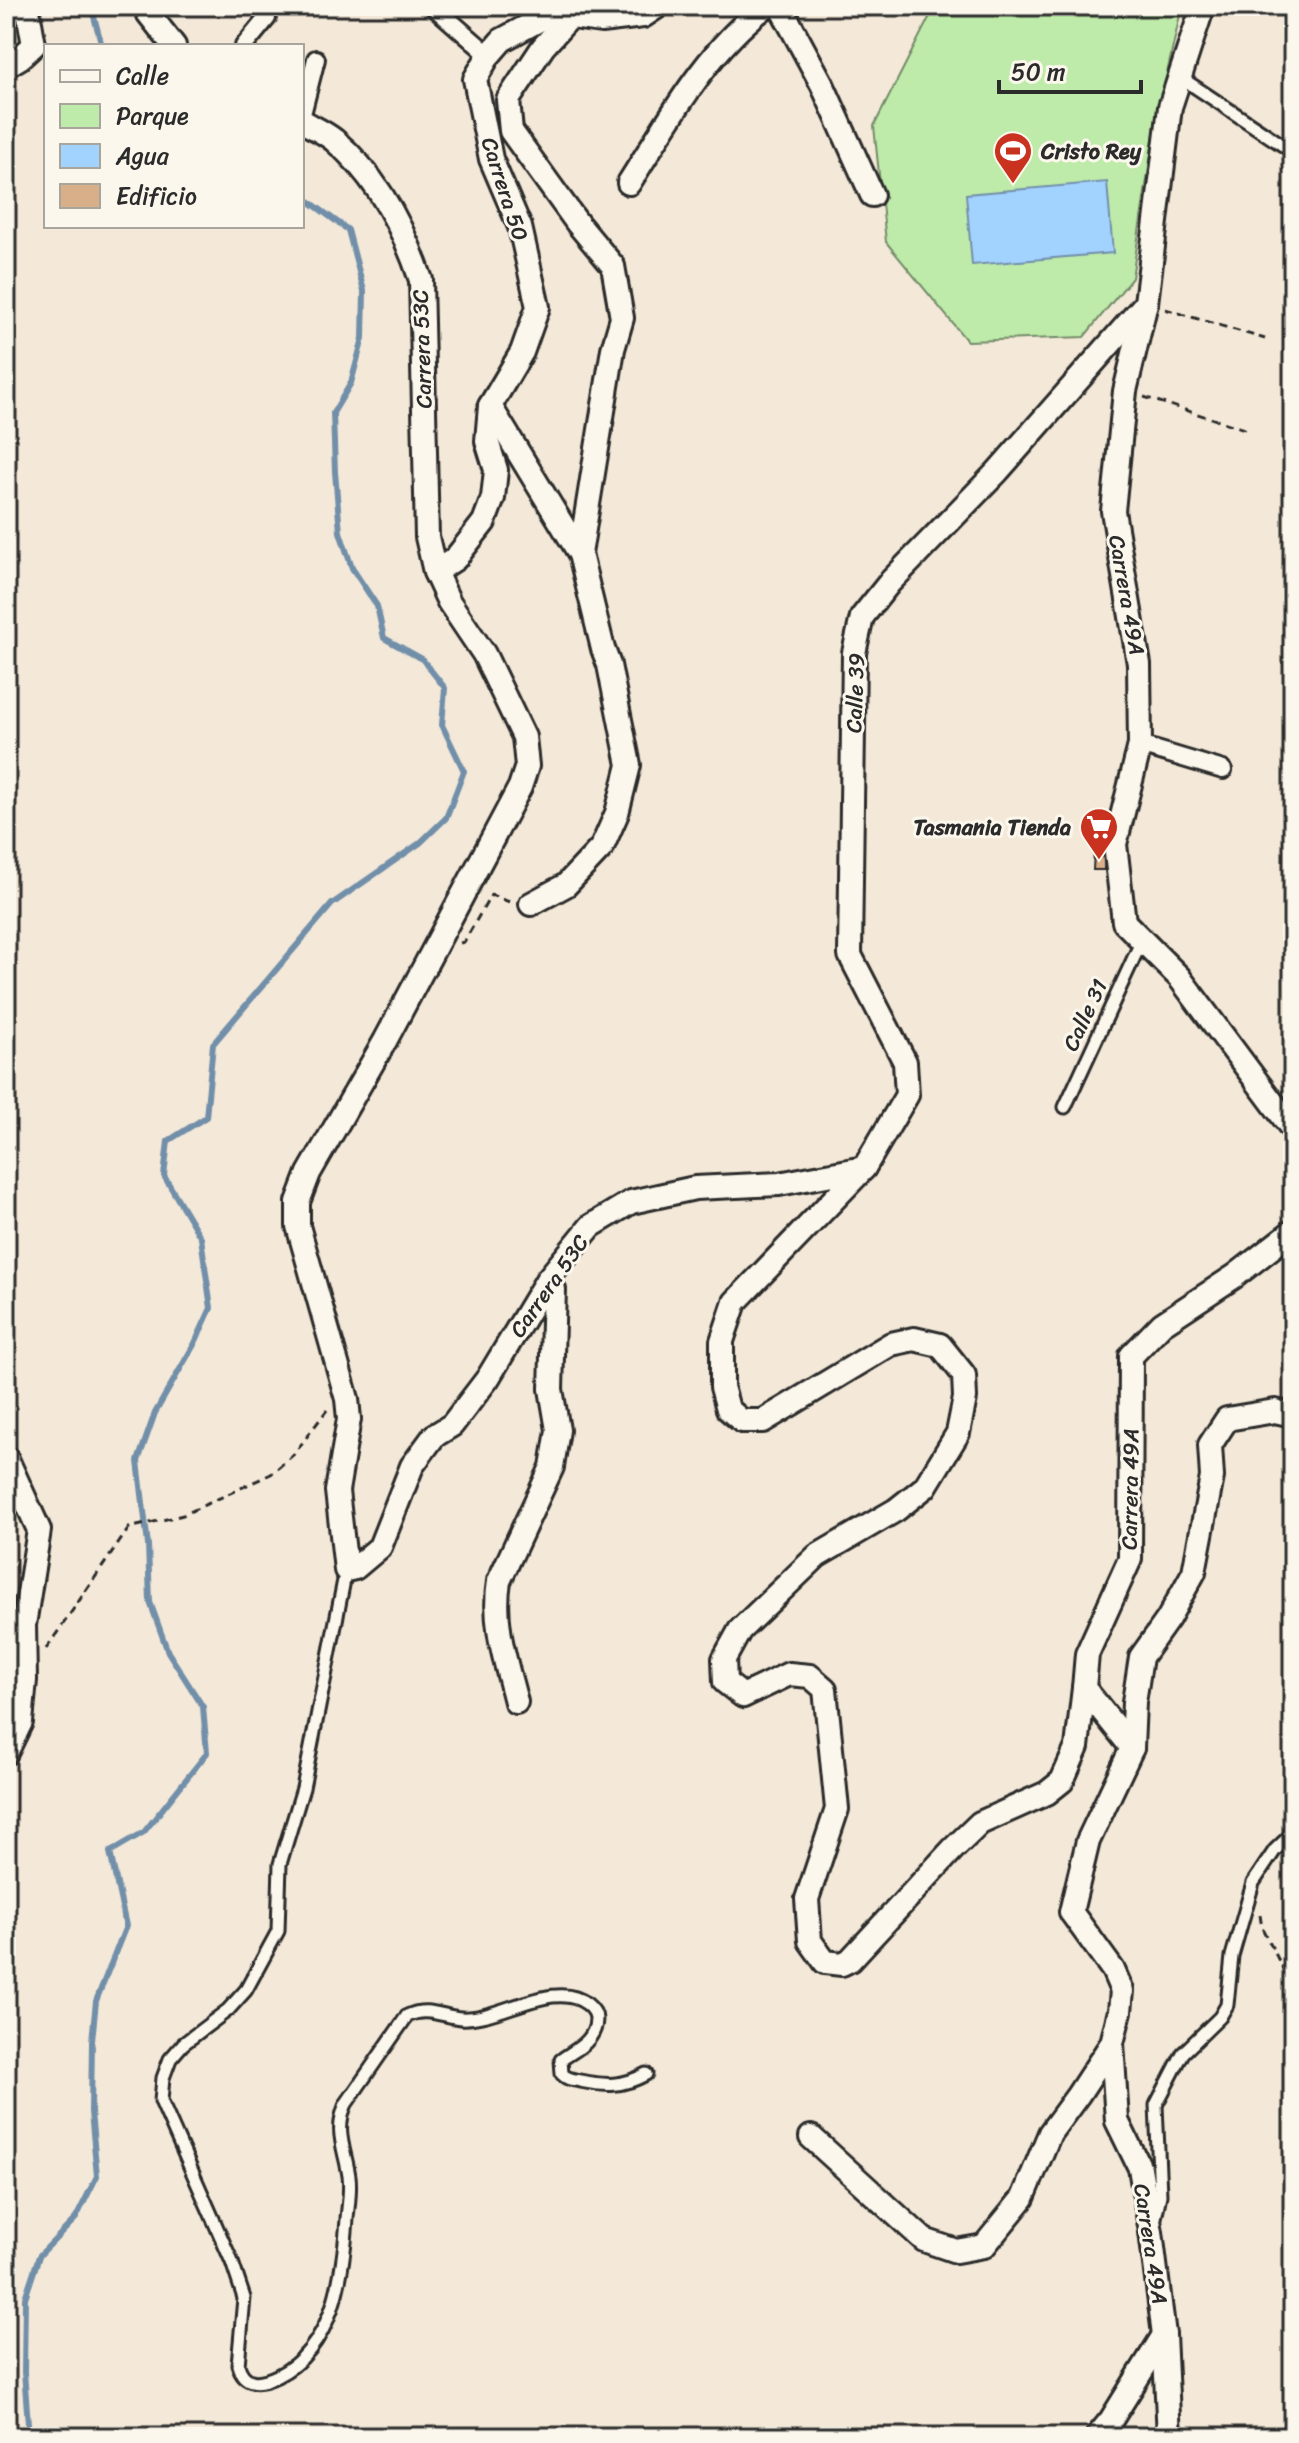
<svg xmlns="http://www.w3.org/2000/svg" width="1299" height="2443" font-family="Sriracha,sans-serif">
<style>
.green{fill:#beeba9;stroke:#748b6a;stroke-width:2}
.water{fill:#a2d2fe;stroke:#728faa;stroke-width:2}
.lines{fill:none;stroke-linecap:round;stroke-linejoin:round}
.stream{stroke:#728faa;stroke-width:6}
.building{fill:#d8af89;stroke:#2b2b2b;stroke-width:2;filter:url(#shadow)}
.service-casing{stroke:#2b2b2b;stroke-width:17}
.pedestrian-casing{stroke:#2b2b2b;stroke-width:22}
.minor-casing{stroke:#2b2b2b;stroke-width:28}
.path{stroke:#2b2b2b;stroke-width:3;stroke-dasharray:8 6;stroke-linecap:butt}
.service{stroke:#fbf7ec;stroke-width:11}
.pedestrian{stroke:#fbf7ec;stroke-width:16}
.minor{stroke:#fbf7ec;stroke-width:22}
.labels{text-anchor:middle;dominant-baseline:central;stroke-width:6;stroke-linejoin:round;paint-order:stroke}
.poi-label{font-size:22px;font-weight:bold;fill:#2b2b2b;stroke:#fbf7ec;text-anchor:start}
.street-label{font-size:22px;fill:#2b2b2b;stroke:#fbf7ec}
</style>
<defs>
<filter id="shadow"><feDropShadow dx="7" dy="-7" stdDeviation="4" flood-color="#0004"/></filter>
</defs>
<rect width="100%" height="100%" fill="#f4e9d8"/>
<filter id="ink" filterUnits="userSpaceOnUse"><feTurbulence type="fractalNoise" baseFrequency=".0125" numOctaves="2"/><feDisplacementMap in="SourceGraphic" scale="16" xChannelSelector="R" yChannelSelector="G"/><feConvolveMatrix kernelMatrix="1 2 1 2 8 2 1 2 1" color-interpolation-filters="sRGB"/></filter>
<g filter="url(#ink)">
<!-- green -->
<path class="green" d="M 935,6 L 1182,6 L 1155,127 L 1132,278 L 1084,337 L 967,341 L 886,242 L 874,126 Z"/>
<!-- water -->
<path class="water" d="M 1107,182 L 1113,253 L 972,265 L 966,194 Z"/>
<g class="lines">
<!-- stream -->
<g class="stream">
<path d="M 91,6 L 102,46"/>
<path d="M 29,2437 L 24,2372 L 25,2298 L 39,2256 L 76,2218 L 97,2176 L 91,2112 L 92,2041 L 96,2001 L 126,1926 L 110,1852 L 144,1832 L 207,1753 L 203,1707 L 168,1652 L 150,1602 L 148,1545 L 138,1461 L 155,1413 L 195,1343 L 211,1308 L 201,1238 L 164,1176 L 168,1141 L 206,1117 L 213,1044 L 332,904 L 420,843 L 446,818 L 464,771 L 442,725 L 445,688 L 422,659 L 384,638 L 377,606 L 352,568 L 340,532 L 335,472 L 333,413 L 351,383 L 363,338 L 364,291 L 348,230 L 302,196"/>
</g>
</g>
<!-- building -->
<path class="building" d="M 1094,851 L 1105,852 L 1104,870 L 1093,870 Z"/>
<g class="lines">
<!-- service casing -->
<g class="service-casing">
<g id="service">
<path d="M 1180,77 L 1293,152"/>
<path d="M 1065,1107 L 1142,940"/>
<path d="M 346,1570 L 303,1788 L 280,1864 L 278,1931 L 246,1990 L 228,2010 L 183,2044 L 170,2059 L 163,2078 L 161,2101 L 232,2262 L 244,2298 L 238,2365 C 244,2386 260,2384 277,2376 C 334,2348 343,2275 347,2219 C 348,2206 351,2189 349,2176 C 345,2149 334,2131 346,2104 L 407,2016 C 427,2006 441,2016 461,2018 C 499,2021 555,1978 587,2004 C 592,2008 596,2013 596,2019 C 596,2028 592,2036 586,2042 C 579,2049 569,2054 561,2060 L 562,2074 C 568,2080 572,2079 580,2081 C 605,2086 623,2087 646,2074"/>
<path d="M 1155,2218 L 1160,2195 L 1156,2105 L 1183,2053 L 1220,2017 L 1227,2005 L 1232,1956 L 1253,1883 L 1275,1850 L 1293,1833"/>
</g>
</g>
<!-- pedestrian casing -->
<g class="pedestrian-casing">
<g id="pedestrian">
<path d="M 433,6 L 489,55"/>
<path d="M 244,46 L 267,18"/>
<path d="M 302,114 L 316,59"/>
<path d="M 1140,745 L 1223,770"/>
</g>
</g>
<!-- minor casing -->
<g class="minor-casing">
<g id="minor">
<path d="M 148,6 L 148,13 L 174,46"/>
<path d="M 780,6 L 822,84 L 872,195"/>
<path d="M 1203,6 L 1170,107 L 1146,303 L 1125,391 L 1113,511 L 1139,664 L 1140,745 L 1115,844 L 1124,922 L 1179,977 L 1293,1130"/>
<path d="M 6,66 L 21,57 L 34,45 L 27,6"/>
<path d="M 302,121 C 312,127 324,132 334,140 C 377,176 404,229 421,280 L 427,537 L 435,572 L 449,602 L 484,654 L 524,737 L 527,766 L 520,787 L 385,1041 L 309,1173 L 298,1202 L 298,1226 L 347,1399 L 349,1419 L 337,1491 L 346,1570 L 355,1568 L 380,1547 L 412,1466 L 434,1436 L 452,1425 L 488,1378 L 547,1280 L 591,1226 L 631,1202 L 695,1188 L 779,1184 L 864,1168"/>
<path d="M 629,183 C 669,120 706,51 766,6"/>
<path d="M 490,406 L 580,554"/>
<path d="M 435,572 L 455,559 L 484,522 L 493,498 L 496,470 L 487,441 L 490,406 L 522,352 L 538,307 L 520,227 L 491,159 L 475,79 L 489,55 L 502,40 L 550,14 L 601,21 L 643,16 L 658,6"/>
<path d="M 531,904 L 566,885 L 602,847 L 617,813 L 629,765 L 609,665 L 603,649 L 580,554 L 613,349 L 622,318 L 613,266 L 578,224 L 511,131 L 508,100 L 543,47 L 570,17"/>
<path d="M 6,1457 L 39,1530 L 24,1625 L 25,1680 L 21,1722 L 6,1753"/>
<path d="M 1084,1688 L 1077,1747 L 1062,1781 L 1047,1793 L 980,1823 L 953,1849 L 850,1960 L 842,1964 L 825,1962 L 810,1941 L 807,1899 L 837,1809 L 825,1689 L 810,1676 L 789,1674 L 743,1696 L 725,1682 L 724,1659 L 740,1630 L 817,1556 L 896,1510 L 925,1487 L 958,1433 L 965,1398 L 964,1375 L 940,1345 L 914,1339 L 891,1344 L 763,1421 L 742,1421 L 728,1409 L 722,1387 L 722,1341 L 735,1302 L 864,1168 L 907,1095 L 905,1062 L 850,955 L 854,653 L 862,617 L 890,582 L 997,472 L 1146,303"/>
<path d="M 516,1702 C 506,1662 492,1623 499,1581 L 552,1467 L 558,1430 L 551,1389 L 554,1289 L 547,1280"/>
<path d="M 1132,1748 L 1134,1702 L 1141,1657 L 1168,1619 L 1194,1572 L 1212,1477 L 1210,1445 L 1227,1419 L 1275,1411 L 1293,1415"/>
<path d="M 811,2137 L 924,2240 L 956,2251 L 984,2246 L 1023,2198 L 1050,2133 L 1078,2095 L 1112,2043"/>
<path d="M 1097,2437 L 1111,2420 L 1164,2335"/>
<path d="M 1169,2437 L 1164,2335 L 1151,2232 L 1140,2168 L 1117,2121 L 1112,2043 L 1120,2011 L 1122,1991 L 1113,1970 L 1071,1912 L 1088,1841 L 1132,1748 L 1084,1688 L 1087,1654 L 1130,1559 L 1131,1356 L 1162,1324 L 1235,1276 L 1293,1231"/>
</g>
</g>
<!-- path -->
<g class="path">
<path d="M 1165,309 L 1265,339"/>
<path d="M 1144,397 L 1248,430"/>
<path d="M 460,943 L 464,942 L 491,895 L 512,903"/>
<path d="M 46,1649 L 129,1528 L 183,1515 L 271,1474 L 294,1454 L 327,1410"/>
<path d="M 1260,1915 L 1262,1928 L 1293,1988"/>
</g>
<!-- service -->
<use href="#service" class="service"/>
<!-- pedestrian -->
<use href="#pedestrian" class="pedestrian"/>
<!-- minor -->
<use href="#minor" class="minor"/>
</g>
</g>
<!-- icons -->
<defs>
<g id="stadium-pin" transform="scale(2)"><path d="M0 17L-7.5 6A9.5 9.5 0 1 1 7.5 6Z" fill="#c8321e" stroke="#fbf7ec"/><path d="M0-5a6.5 5 0 1 0 0 10a6.5 5 0 1 0 0-10ZM-3.5-1.8h7v3.6h-7Z" fill="#fff"/></g>
<g id="supermarket-pin" transform="scale(2)"><path d="M0 17L-7.5 6A9.5 9.5 0 1 1 7.5 6Z" fill="#c8321e" stroke="#fbf7ec"/><path d="M-6-5.5h2.5l.6 2H6L4.5 2H-2.5L-4.4-4H-6ZM-1.5 3.2a1.3 1.3 0 1 0 .1 0ZM3 3.2a1.3 1.3 0 1 0 .1 0Z" fill="#fff"/></g>
</defs>
<g fill-rule="evenodd">
<use href="#stadium-pin" x="1013" y="151"/>
<use href="#supermarket-pin" x="1099" y="827"/>
</g>
<g class="labels">
<!-- poi labels -->
<g class="poi-label">
<text x="1041" y="151">Cristo Rey</text>
<text x="1071" y="827" text-anchor="end">Tasmania Tienda</text>
</g>
<!-- street labels -->
<g class="street-label">
<text transform="translate(505 189) rotate(72)">Carrera 50</text>
<text transform="translate(422 349) rotate(-92)">Carrera 53C</text>
<text transform="translate(1127 595) rotate(80)">Carrera 49A</text>
<text transform="translate(855 693) rotate(-88)">Calle 39</text>
<text transform="translate(1085 1015) rotate(-65)">Calle 31</text>
<text transform="translate(549 1286) rotate(-55)">Carrera 53C</text>
<text transform="translate(1130 1489) rotate(-89)">Carrera 49A</text>
<text transform="translate(1151 2244) rotate(81)">Carrera 49A</text>
</g>
</g>
<!-- margin -->
<rect width="1299" height="2443" fill="none" stroke="#fbf7ec" stroke-width="32"/>
<rect x="16" y="16" width="1267" height="2411" fill="none" stroke="#2b2b2b" stroke-width="3" filter="url(#ink)"/>
<!-- legend -->
<rect x="44" y="44" width="260" height="184" fill="#fbf7ec" stroke="#a8a59f" stroke-width="2"/>
<rect x="60" y="70" width="40" height="12" fill="#fbf7ec" stroke="#a8a59f" stroke-width="2"/>
<text x="116" y="84" font-size="24" fill="#2b2b2b">Calle</text>
<rect x="60" y="104" width="40" height="24" fill="#beeba9" stroke="#a8a59f" stroke-width="2"/>
<text x="116" y="124" font-size="24" fill="#2b2b2b">Parque</text>
<rect x="60" y="144" width="40" height="24" fill="#a2d2fe" stroke="#a8a59f" stroke-width="2"/>
<text x="116" y="164" font-size="24" fill="#2b2b2b">Agua</text>
<rect x="60" y="184" width="40" height="24" fill="#d8af89" stroke="#a8a59f" stroke-width="2"/>
<text x="116" y="204" font-size="24" fill="#2b2b2b">Edificio</text>
<!-- scale -->
<path d="M999 80v12h142v-12" fill="none" stroke="#2b2b2b" stroke-width="4"/>
<text x="1011" y="80" font-size="24" fill="#2b2b2b" stroke="#fbf7ec" stroke-width="6" paint-order="stroke">50 m</text>
</svg>
